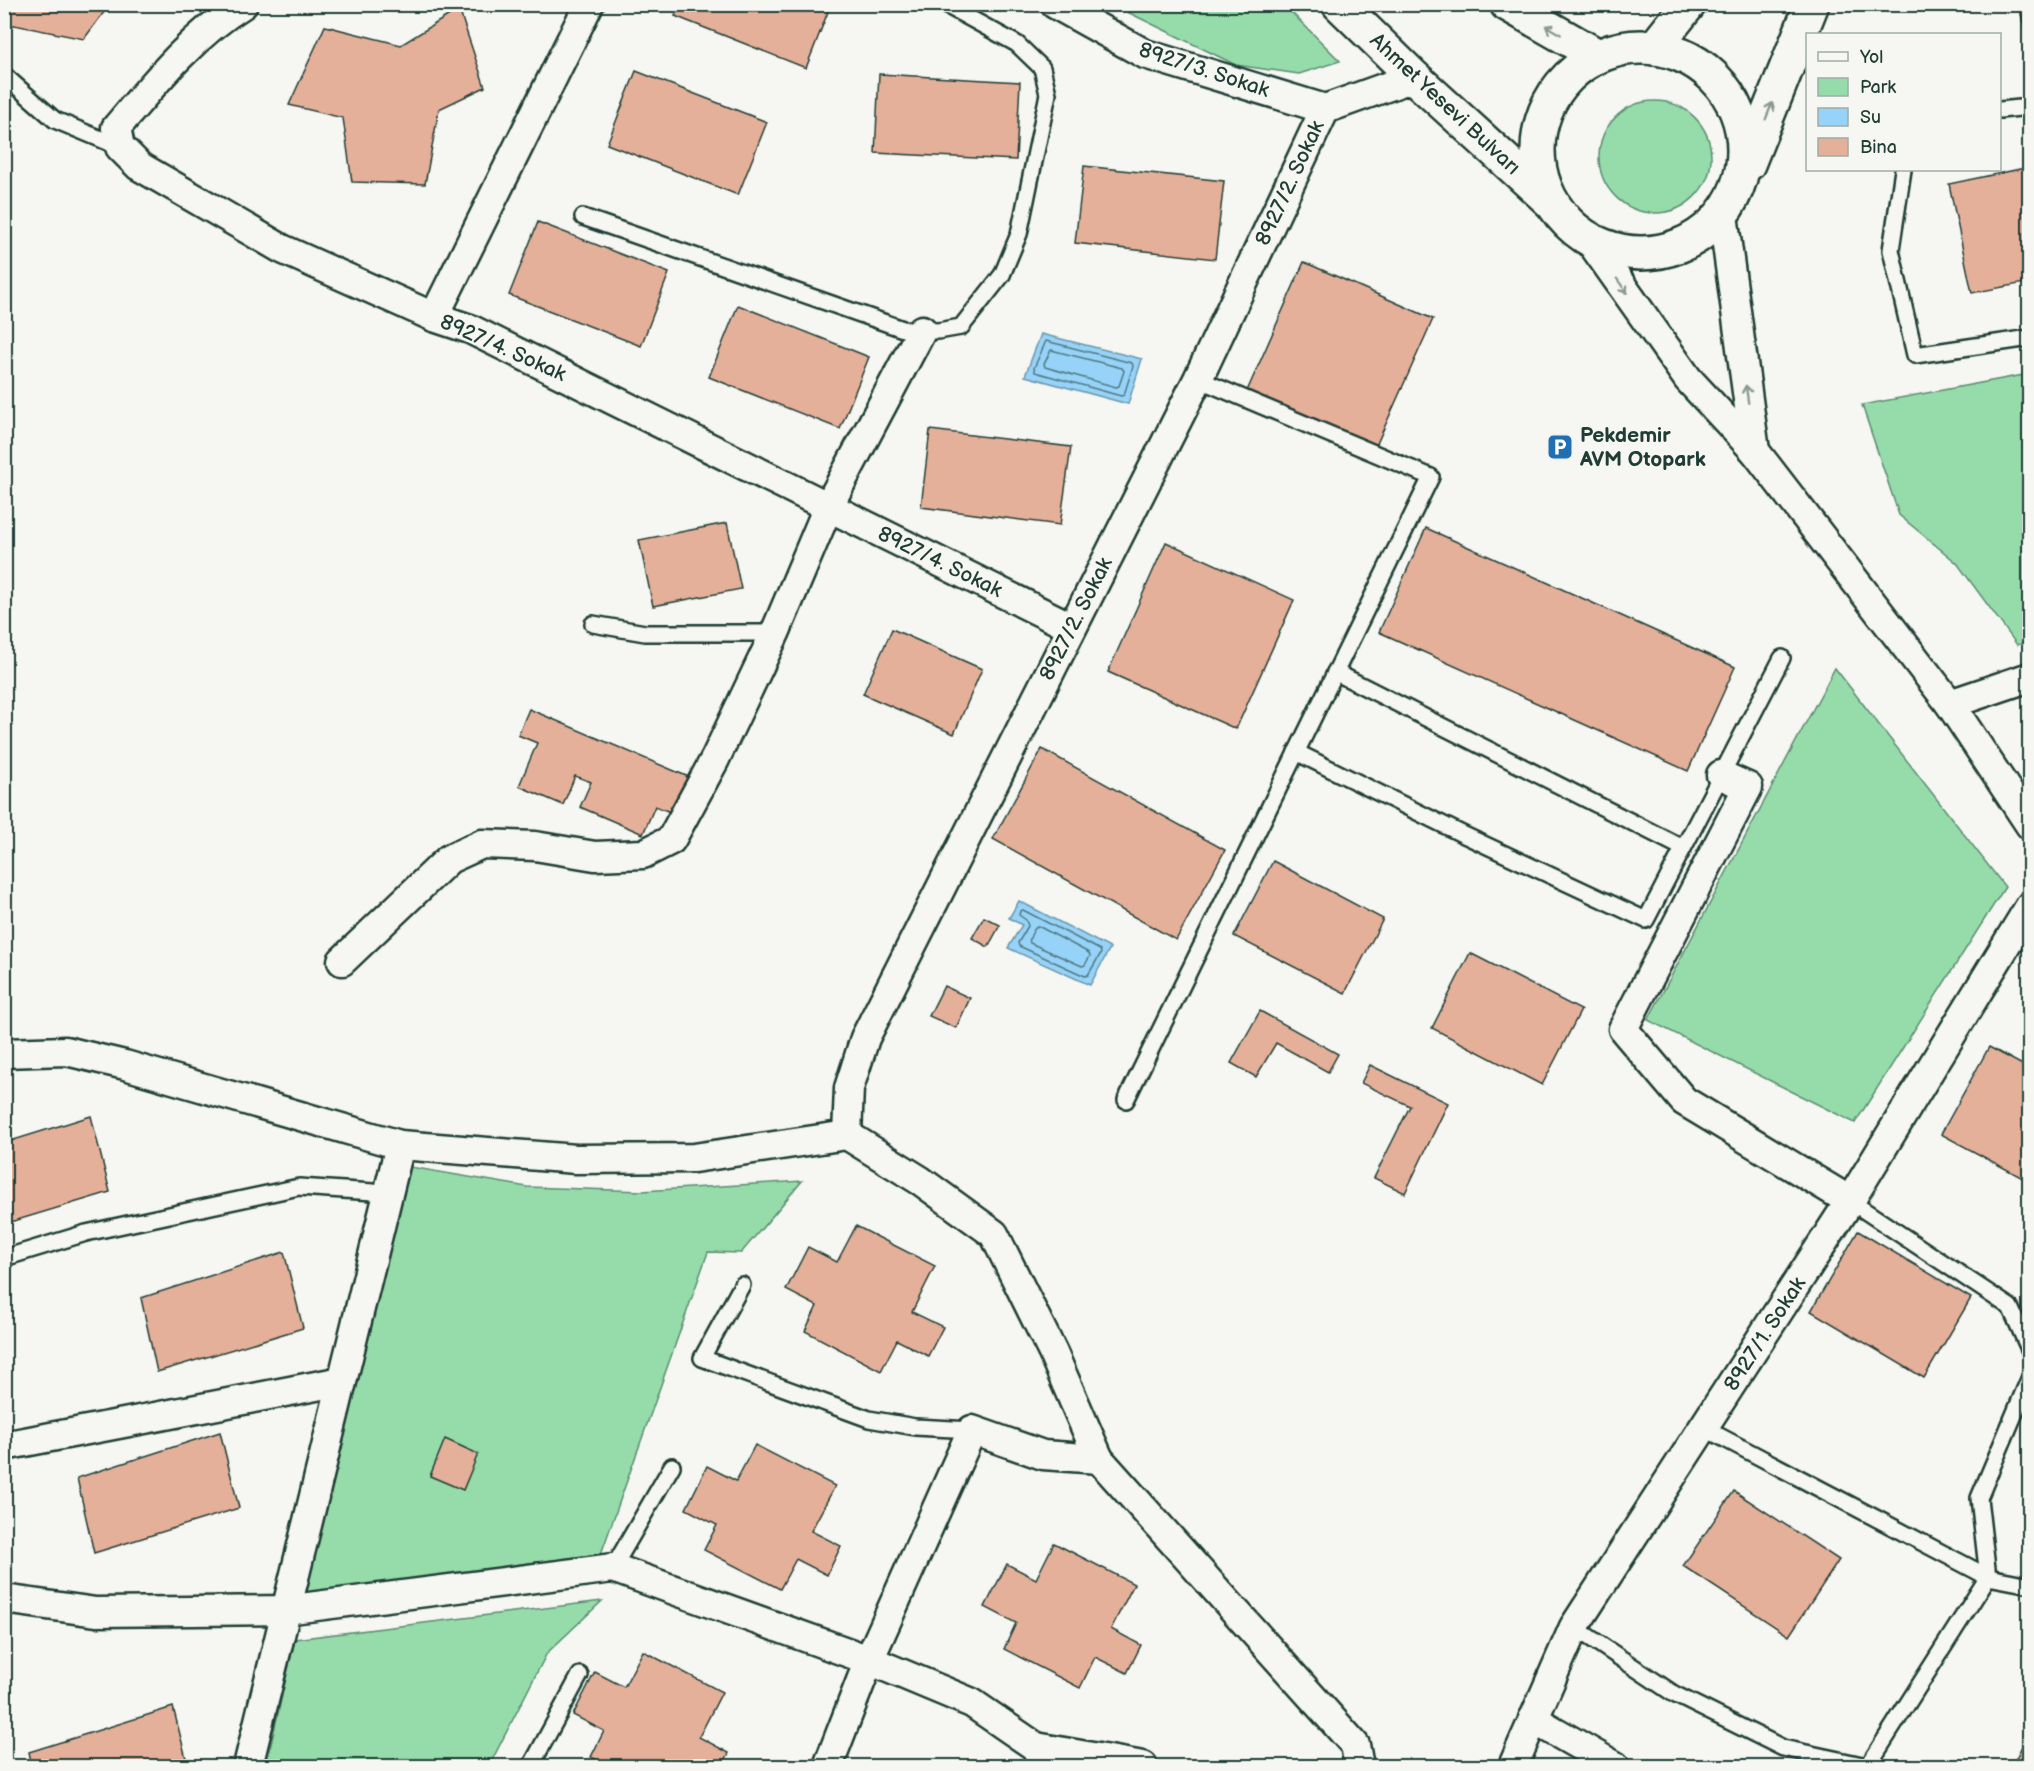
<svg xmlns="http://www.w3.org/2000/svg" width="2034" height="1771" font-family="'Balsamiq Sans',sans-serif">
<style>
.green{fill:#96dcaa;stroke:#5a8c6f;stroke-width:1.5}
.water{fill:#97d3f8;stroke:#6797aa;stroke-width:1.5}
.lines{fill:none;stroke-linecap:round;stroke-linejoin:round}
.shore{stroke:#4f7982;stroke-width:1.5}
.building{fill:#e5b099;stroke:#1f3d34;stroke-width:1.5}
.service-casing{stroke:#1f3d34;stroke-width:20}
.minor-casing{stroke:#1f3d34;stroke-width:33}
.tertiary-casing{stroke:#1f3d34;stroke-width:38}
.service{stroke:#f6f6f2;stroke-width:15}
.minor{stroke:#f6f6f2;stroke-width:28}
.tertiary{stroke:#f6f6f2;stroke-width:33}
.oneway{stroke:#8a9a93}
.labels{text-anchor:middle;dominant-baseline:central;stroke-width:4.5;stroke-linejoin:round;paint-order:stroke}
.street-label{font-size:21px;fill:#1f3d34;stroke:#f6f6f2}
.poi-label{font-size:21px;font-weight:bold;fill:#1f3d34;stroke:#f6f6f2;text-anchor:start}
</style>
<rect width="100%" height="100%" fill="#f6f6f2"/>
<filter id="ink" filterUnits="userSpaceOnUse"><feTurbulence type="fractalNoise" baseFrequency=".0167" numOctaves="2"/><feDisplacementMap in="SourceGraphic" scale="12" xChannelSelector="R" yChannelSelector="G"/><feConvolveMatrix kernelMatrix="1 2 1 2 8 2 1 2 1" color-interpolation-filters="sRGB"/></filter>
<g filter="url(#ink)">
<!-- green -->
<g class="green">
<path d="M 1113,5 L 1284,5 L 1340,61 L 1299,74 L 1236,65 Z"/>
<circle cx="1655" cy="157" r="56"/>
<path d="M 2029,374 L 2030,641 L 2017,645 L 1957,563 L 1899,515 L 1862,405 Z"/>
<path d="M 1835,668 L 2005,887 L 1855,1123 L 1648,1020 Z"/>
<path d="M 410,1167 L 527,1187 L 642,1191 L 802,1181 L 741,1253 L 708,1252 L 601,1554 L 304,1593 Z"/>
<path d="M 602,1601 L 547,1653 L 489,1766 L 266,1766 L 295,1639 Z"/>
</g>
<!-- water -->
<g class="water">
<path d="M 1041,334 L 1142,359 L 1128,404 L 1025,376 Z"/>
<path d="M 1019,901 L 1110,948 L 1090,985 L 1008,948 L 1022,925 L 1009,918 Z"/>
</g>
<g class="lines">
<!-- shore -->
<g class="shore">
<path d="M 1046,341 L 1132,363 L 1133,366 L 1124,395 L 1121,396 L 1035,372 L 1034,368 Z"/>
<path d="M 1051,350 L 1122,368 L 1124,371 L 1119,386 L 1116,387 L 1045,367 L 1044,364 Z"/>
<path d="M 1023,910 L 1100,950 L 1101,953 L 1088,975 L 1085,976 L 1019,946 L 1018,943 L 1028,926 L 1026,920 L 1019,915 L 1020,911 Z"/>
<path d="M 1038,926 L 1089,953 L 1090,956 L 1085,965 L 1082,966 L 1030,943 C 1028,939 1034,928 1038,926 Z"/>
</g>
</g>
<!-- building -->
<g class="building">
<path d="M 10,4 L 110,4 L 84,39 L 9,24 Z"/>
<path d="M 680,4 L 831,4 L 806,68 L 675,16 Z"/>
<path d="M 2019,4 L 2030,4 L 2029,53 Z"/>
<path d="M 459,9 L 485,87 L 439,109 L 425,184 L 352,182 L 343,118 L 289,105 L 325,26 L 401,45 Z"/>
<path d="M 636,71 L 767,122 L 738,195 L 607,144 Z"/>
<path d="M 879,74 L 1020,82 L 1016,160 L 875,153 Z"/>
<path d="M 1084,166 L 1224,181 L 1215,259 L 1075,243 Z"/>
<path d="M 2025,168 L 2030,193 L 2030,282 L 1972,293 L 1949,184 Z"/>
<path d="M 538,222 L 669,273 L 641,346 L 509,295 Z"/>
<path d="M 1304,262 L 1433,319 L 1375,448 L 1247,391 Z"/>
<path d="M 738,305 L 869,357 L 840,429 L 709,377 Z"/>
<path d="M 930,430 L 1071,447 L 1060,525 L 921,507 Z"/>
<path d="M 727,523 L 741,589 L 653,606 L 639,540 Z"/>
<path d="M 1426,528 L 1735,667 L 1688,771 L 1379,632 Z"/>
<path d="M 1166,542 L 1294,600 L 1236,729 L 1108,672 Z"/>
<path d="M 892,629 L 982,669 L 954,734 L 863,694 Z"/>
<path d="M 529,709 L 691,778 L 675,814 L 655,806 L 643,834 L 580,807 L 591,782 L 575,776 L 563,805 L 519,786 L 537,743 L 518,735 Z"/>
<path d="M 1042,749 L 1225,850 L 1176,940 L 993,839 Z"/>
<path d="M 1273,861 L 1383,919 L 1345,993 L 1234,936 Z"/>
<path d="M 984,917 L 1000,925 L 988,947 L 972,938 Z"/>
<path d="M 1470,953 L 1581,1010 L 1542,1085 L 1432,1028 Z"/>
<path d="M 944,986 L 970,998 L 956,1028 L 929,1016 Z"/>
<path d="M 1260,1011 L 1338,1054 L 1328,1072 L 1276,1043 L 1256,1077 L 1231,1063 Z"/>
<path d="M 1989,1047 L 2030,1069 L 2030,1182 L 1941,1134 Z"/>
<path d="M 1370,1065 L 1448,1103 L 1405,1193 L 1374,1178 L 1410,1106 L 1361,1083 Z"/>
<path d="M 91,1116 L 110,1192 L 4,1224 L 4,1143 Z"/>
<path d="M 856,1226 L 935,1266 L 912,1312 L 943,1327 L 928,1356 L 897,1340 L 881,1371 L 805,1331 L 817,1306 L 786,1290 L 808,1247 L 837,1262 Z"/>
<path d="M 1858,1231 L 1971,1298 L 1924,1378 L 1811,1311 Z"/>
<path d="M 284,1252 L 303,1328 L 157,1372 L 141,1298 Z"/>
<path d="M 220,1432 L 239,1508 L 94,1553 L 77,1478 Z"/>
<path d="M 445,1439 L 478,1454 L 463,1490 L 430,1476 Z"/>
<path d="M 755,1445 L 835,1486 L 811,1531 L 841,1546 L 827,1575 L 796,1559 L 780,1589 L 704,1550 L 717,1525 L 686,1509 L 707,1466 L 736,1481 Z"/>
<path d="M 1734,1491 L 1839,1560 L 1789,1636 L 1683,1566 Z"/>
<path d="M 1054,1543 L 1134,1584 L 1111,1629 L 1141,1645 L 1127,1673 L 1095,1657 L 1080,1688 L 1004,1649 L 1016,1623 L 985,1607 L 1007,1564 L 1036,1579 Z"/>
<path d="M 643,1651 L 722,1692 L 699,1737 L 729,1753 L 722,1766 L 610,1766 L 591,1757 L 604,1731 L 573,1715 L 595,1672 L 624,1687 Z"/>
<path d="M 173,1707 L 188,1766 L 32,1766 L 29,1752 Z"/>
<path d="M 2030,1730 L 2030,1766 L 2012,1766 Z"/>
</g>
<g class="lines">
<!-- service casing -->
<g class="service-casing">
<g id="service">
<path d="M 4,75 L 55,120 L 120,147"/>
<path d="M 2000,110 L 2030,107"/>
<path d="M 1903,170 L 1891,250 L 1915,355 L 2030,338"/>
<path d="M 583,217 L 903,329 L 938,331 L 961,327 L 1002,275 L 1019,234 L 1048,94 L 1042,68 L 1017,44 L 944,4"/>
<path d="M 593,624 L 645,633 L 775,633"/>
<path d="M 1335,672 L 1683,848"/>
<path d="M 1296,752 L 1462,834 L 1646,920 L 1782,658"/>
<path d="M 1126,1100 L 1431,477 L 1198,379"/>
<path d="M 1850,1201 L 2010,1307 L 2030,1351"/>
<path d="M 4,1258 L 86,1233 L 299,1187 L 388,1193"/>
<path d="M 742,1285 L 702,1358 L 869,1419 L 915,1427 L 972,1430"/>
<path d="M 1704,1428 L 1988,1577 L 1979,1498 L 2030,1377"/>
<path d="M 613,1568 L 672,1466"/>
<path d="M 1574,1627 L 1674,1694 L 1783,1748 L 1867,1766"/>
<path d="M 531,1766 L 580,1675"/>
<path d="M 1868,1766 L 1988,1577 L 2030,1585"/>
</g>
</g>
<!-- minor casing -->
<g class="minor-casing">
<g id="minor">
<path d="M 243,4 C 193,35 154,83 116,128 L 120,147 L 139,166 L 282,249 L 434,317 L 470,329 L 1071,627"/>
<path d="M 1055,4 L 1145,54 L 1325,109"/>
<path d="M 1325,109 L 1414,77"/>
<path d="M 1723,215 L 1755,451"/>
<path d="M 1588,238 L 1688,379 L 1755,451 L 1950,704 L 2030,825"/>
<path d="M 434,317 L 589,4"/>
<path d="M 1950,704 L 2030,677"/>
<path d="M 1721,775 L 1748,787 L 1623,1029 L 1684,1101 L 1850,1201"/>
<path d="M 342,961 L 449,859 L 482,844 L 535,846 L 595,856 L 643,854 L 671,840 L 715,759 L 775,633 L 828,507 L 922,330"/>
<path d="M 4,1053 L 66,1051 L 125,1065 L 400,1145 L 576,1159 L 694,1158 L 847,1135 L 921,1181 L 994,1234 L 1053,1353 L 1099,1459 L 1355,1745 L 1359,1766"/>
<path d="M 847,1135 L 849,1088 L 865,1038 L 1198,379 L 1325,109"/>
<path d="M 4,1446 L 342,1381"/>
<path d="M 4,1599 L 96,1612 L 285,1610 L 613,1568 L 869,1660 L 972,1703 L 1036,1747 L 1044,1766"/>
<path d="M 1533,1719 L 1615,1766"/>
<path d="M 1036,1747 L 1143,1766"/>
<path d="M 248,1766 L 400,1145"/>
<path d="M 828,1766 L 869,1660 L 972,1430 L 1043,1455 L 1099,1459"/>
<path d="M 1513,1766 L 1574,1627 L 1850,1201 L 2030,906"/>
</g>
</g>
<!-- tertiary casing -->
<g class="tertiary-casing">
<g id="tertiary">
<path d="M 1339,4 L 1414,77 L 1551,202"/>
<path d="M 1507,4 L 1598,56"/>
<circle cx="1641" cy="150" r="103"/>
<path d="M 1654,48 L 1689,4"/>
<path d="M 1748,164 L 1812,4"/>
</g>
</g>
<!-- service -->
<use href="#service" class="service"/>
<!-- minor -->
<use href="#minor" class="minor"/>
<!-- tertiary -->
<use href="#tertiary" class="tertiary"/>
</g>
<!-- one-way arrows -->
<defs><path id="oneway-shaft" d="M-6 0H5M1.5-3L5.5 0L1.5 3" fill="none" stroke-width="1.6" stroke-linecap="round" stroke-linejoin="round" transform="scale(1.5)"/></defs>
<g class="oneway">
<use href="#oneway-shaft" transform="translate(1553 30) rotate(-150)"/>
<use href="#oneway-shaft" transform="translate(1769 111) rotate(-68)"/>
<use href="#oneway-shaft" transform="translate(1622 286) rotate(55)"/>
<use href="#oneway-shaft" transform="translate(1747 394) rotate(-98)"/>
</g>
</g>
<!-- icons -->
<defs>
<g id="parking-square" transform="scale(1.35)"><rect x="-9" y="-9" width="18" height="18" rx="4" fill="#1f6fb2" stroke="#f6f6f2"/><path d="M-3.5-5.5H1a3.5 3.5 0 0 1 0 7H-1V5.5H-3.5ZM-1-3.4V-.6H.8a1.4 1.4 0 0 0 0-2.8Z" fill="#fff"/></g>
</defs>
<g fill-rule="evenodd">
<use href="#parking-square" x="1560" y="447"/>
</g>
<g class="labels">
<!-- street labels -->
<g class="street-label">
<text transform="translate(1204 70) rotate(18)">8927/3. Sokak</text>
<text transform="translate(1445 104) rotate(43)">Ahmet Yesevi Bulvarı</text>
<text transform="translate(1290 183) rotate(-65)">8927/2. Sokak</text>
<text transform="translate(503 348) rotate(24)">8927/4. Sokak</text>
<text transform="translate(940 562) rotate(26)">8927/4. Sokak</text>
<text transform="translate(1076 619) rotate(-63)">8927/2. Sokak</text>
<text transform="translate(1765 1334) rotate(-57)">8927/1. Sokak</text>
</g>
<!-- poi labels -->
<g class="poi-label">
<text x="1580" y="435">Pekdemir<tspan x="1580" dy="24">AVM Otopark</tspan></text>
</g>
</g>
<!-- margin -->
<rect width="2034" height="1771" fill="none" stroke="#f6f6f2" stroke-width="24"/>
<rect x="12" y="12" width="2010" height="1747" fill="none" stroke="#1f3d34" stroke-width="2" filter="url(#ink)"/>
<!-- legend -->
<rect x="1806" y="33" width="195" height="138" fill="#f6f6f2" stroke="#a0aca6" stroke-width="1.5"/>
<rect x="1818" y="52" width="30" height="9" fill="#f6f6f2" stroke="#a0aca6" stroke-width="1.5"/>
<text x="1860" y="63" font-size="18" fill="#1f3d34">Yol</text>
<rect x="1818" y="78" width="30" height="18" fill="#96dcaa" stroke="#a0aca6" stroke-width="1.5"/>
<text x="1860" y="93" font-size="18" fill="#1f3d34">Park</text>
<rect x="1818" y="108" width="30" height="18" fill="#97d3f8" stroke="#a0aca6" stroke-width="1.5"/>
<text x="1860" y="123" font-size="18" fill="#1f3d34">Su</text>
<rect x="1818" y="138" width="30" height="18" fill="#e5b099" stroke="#a0aca6" stroke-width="1.5"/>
<text x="1860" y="153" font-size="18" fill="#1f3d34">Bina</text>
</svg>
